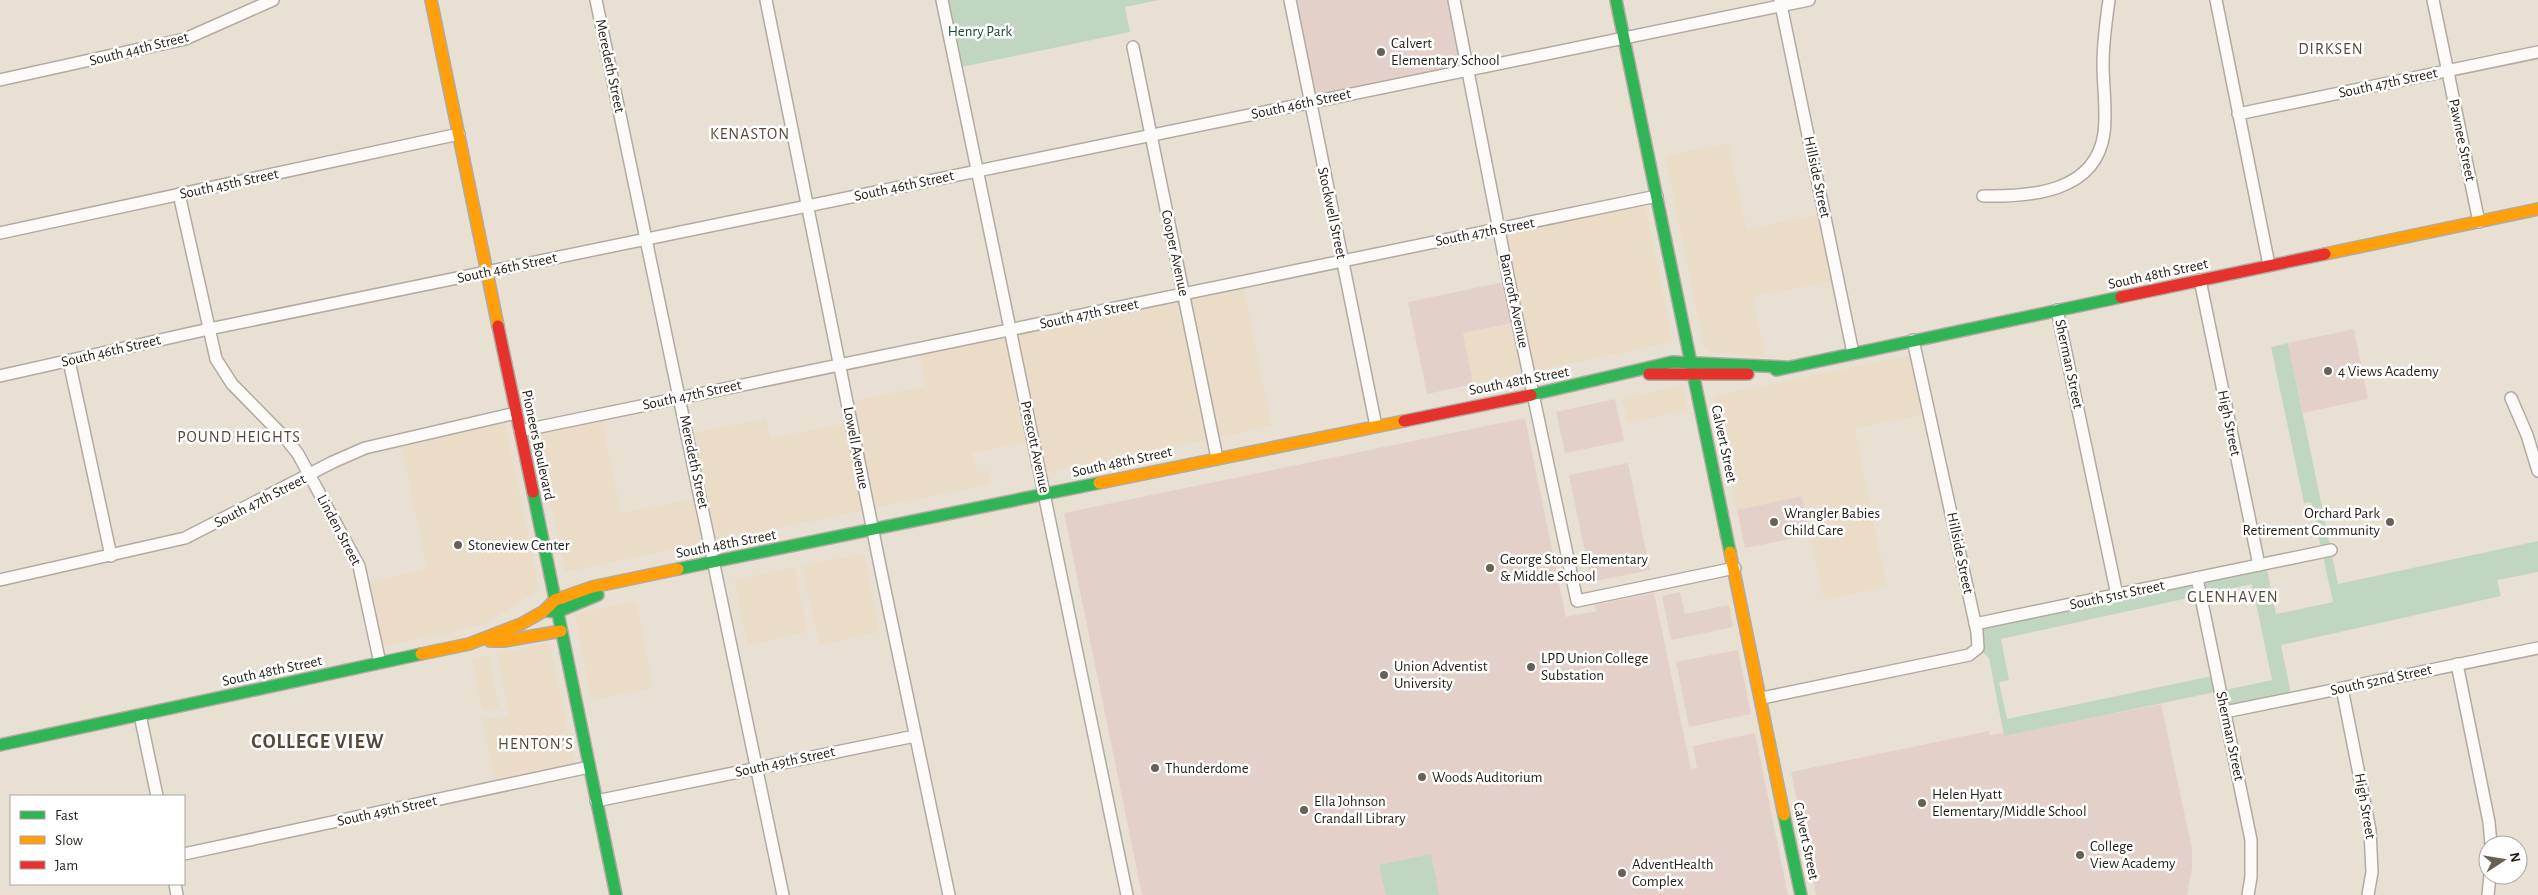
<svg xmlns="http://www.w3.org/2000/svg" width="2538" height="895" font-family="'Alegreya Sans',sans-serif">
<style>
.built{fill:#ebdcc7}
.education{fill:#e3d1c9}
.green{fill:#c1d6c0;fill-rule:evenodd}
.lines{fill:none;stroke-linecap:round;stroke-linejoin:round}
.street-casing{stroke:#b1aaa1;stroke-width:14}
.fast-casing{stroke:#b1aaa1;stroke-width:14}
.slow-casing{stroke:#b1aaa1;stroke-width:14}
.jam-casing{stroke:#b1aaa1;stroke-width:14}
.street{stroke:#fcfaf9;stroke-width:11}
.fast{stroke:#30b455;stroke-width:11}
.slow{stroke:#ff9f0a;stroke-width:11}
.jam{stroke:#e5322d;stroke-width:11}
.poi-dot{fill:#686158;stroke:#fff;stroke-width:2}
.labels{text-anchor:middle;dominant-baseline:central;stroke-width:5;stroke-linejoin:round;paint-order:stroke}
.park-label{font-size:15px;fill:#164d30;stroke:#fff}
.poi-label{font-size:15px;fill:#231d15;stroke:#fff;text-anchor:start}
.street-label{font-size:15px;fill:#231d15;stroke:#fff}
.neighbourhood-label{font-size:16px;letter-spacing:1px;fill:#564937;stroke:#fff}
.district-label{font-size:20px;font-weight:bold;letter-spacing:1px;fill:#564937;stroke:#fff}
</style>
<rect width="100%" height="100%" fill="#e9e0d4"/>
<!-- built -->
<g class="built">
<path d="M 1728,143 L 1747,230 L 1824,213 L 1838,281 L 1753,296 L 1765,356 L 1761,357 L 1710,352 L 1704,347 L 1665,156 Z"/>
<path d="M 1644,199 L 1673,342 L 1473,384 L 1463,333 L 1518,322 L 1499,229 Z"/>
<path d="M 1242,282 L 1272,426 L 1040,474 L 1033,441 L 973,453 L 977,472 L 988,470 L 991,484 L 565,572 L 534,428 L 601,414 L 621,513 L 701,497 L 688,434 L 766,418 L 771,438 L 851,422 L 847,402 L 926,386 L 918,349 Z"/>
<path d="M 1916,354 L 1929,413 L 1855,429 L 1887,587 L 1824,600 L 1802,496 L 1737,510 L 1713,396 Z"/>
<path d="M 1683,385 L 1688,410 L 1627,423 L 1622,398 Z"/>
<path d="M 504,416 L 539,590 L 485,624 L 377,648 L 364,583 L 427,569 L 400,439 Z"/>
<path d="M 864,553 L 880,632 L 819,645 L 802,566 Z"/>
<path d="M 795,567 L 808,632 L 747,645 L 734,580 Z"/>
<path d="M 636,601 L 653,688 L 591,700 L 574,613 Z"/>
<path d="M 547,643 L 551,649 L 577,770 L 496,787 L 482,719 L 509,716 L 497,653 Z"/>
<path d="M 489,655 L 499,707 L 482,711 L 472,658 Z"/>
</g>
<!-- education -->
<g class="education">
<path d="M 1290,0 L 1454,0 L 1467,70 L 1310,102 Z"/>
<path d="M 1509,281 L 1518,322 L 1463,333 L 1473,384 L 1427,394 L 1408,302 Z"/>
<path d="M 2354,329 L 2368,399 L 2303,413 L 2288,343 Z"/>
<path d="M 1615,399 L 1624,441 L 1565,453 L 1556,412 Z"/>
<path d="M 1525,418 L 1566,617 L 1596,611 L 1595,605 L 1654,593 L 1691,769 L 1697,768 L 1693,746 L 1755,733 L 1788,895 L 1142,895 L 1064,513 Z"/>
<path d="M 1628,463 L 1650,570 L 1591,582 L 1569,475 Z"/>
<path d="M 1802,496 L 1810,535 L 1745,548 L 1737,510 Z"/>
<path d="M 1680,592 L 1685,614 L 1729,605 L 1733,627 L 1671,640 L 1662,596 Z"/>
<path d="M 1738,650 L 1751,714 L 1689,727 L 1676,662 Z"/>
<path d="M 2161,704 L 2192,849 L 2192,868 L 2187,895 L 1816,895 L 1791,772 L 1989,731 L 1990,735 L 2004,733 L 2005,735 Z"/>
</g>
<!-- green -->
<g class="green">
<path d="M 942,0 L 1159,0 L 1125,7 L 1130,32 L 957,68 Z"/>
<path d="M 2288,343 L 2338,584 L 2538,541 L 2538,572 L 2497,580 L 2501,596 L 2281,645 L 2292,699 L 2225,712 L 2220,691 L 2004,736 L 1989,658 L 1978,648 L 1975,624 L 2266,564 L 2276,614 L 2333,602 L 2311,502 L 2304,503 L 2271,347 ZM 2252,584 L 2272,680 L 2221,691 L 2217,675 L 2007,719 L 1999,682 L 2009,680 L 2001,639 Z"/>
<path d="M 1431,854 L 1439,895 L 1386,895 L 1379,865 Z"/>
</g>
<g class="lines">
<!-- street casing -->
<g class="street-casing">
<g id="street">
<path d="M 596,0 L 783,895"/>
<path d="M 766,0 L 881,571 L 949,895"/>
<path d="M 942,0 L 1127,895"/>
<path d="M 1290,0 L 1376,426"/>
<path d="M 1454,0 L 1509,281 L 1577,601 L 1735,568"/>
<path d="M 1780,0 L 1853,353"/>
<path d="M 2216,0 L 2269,265"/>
<path d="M 2433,0 L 2479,222"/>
<path d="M 1133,47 L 1217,458"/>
<path d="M 0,80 L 185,39 L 273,0"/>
<path d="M 2238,114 L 2538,52"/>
<path d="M 179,194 L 216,359 L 232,384 L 287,440 L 298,454 L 359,566 L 380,663"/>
<path d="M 1983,196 C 2032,197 2096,192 2104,133 C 2107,110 2103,87 2103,64 C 2103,43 2106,21 2109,0"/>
<path d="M 0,233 L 459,134"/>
<path d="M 2200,280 L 2259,565"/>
<path d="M 2057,310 L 2117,595"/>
<path d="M 69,361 L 111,556"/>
<path d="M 0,376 L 209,329 L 1809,0"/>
<path d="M 2511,398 L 2527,435 L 2538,471"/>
<path d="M 520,431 L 1657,196"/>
<path d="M 2197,578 L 2251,840 L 2251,877 L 2248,895"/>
<path d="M 0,580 L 185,538 L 333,462 L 365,448 L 516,413"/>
<path d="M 1975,624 L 2331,550"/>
<path d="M 2457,664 L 2489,822 L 2491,845"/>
<path d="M 2342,688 L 2370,830 L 2372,872 L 2368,895"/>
<path d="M 1762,698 L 1969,655 L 1978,648 L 1977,632 L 1913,340"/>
<path d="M 2225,712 L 2538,648"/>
<path d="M 140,715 L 157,796"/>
<path d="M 596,801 L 915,736"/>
<path d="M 184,854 L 589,767"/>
<path d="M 175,884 L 177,895"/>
<path d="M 2488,895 L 2490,875"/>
</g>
</g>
<!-- fast casing -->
<g class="fast-casing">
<g id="fast">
<path d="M 1616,0 L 1730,552"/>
<path d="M 1776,370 L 2121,297"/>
<path d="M 1531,395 L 1672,362 L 1785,367"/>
<path d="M 533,492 L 616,895"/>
<path d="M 678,569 L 1099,483"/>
<path d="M 547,611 L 557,612 L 598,595"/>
<path d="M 0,745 L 421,654"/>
<path d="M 1784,815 L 1801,895"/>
</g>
</g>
<!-- slow casing -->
<g class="slow-casing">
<g id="slow">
<path d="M 431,0 L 498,326"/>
<path d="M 2325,254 L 2538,209"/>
<path d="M 1099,483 L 1404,421"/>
<path d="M 1730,552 L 1784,815"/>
<path d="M 490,641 L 504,641 L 561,631"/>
<path d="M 421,654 L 469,644 L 521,624 L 544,611 L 555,600 L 592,587 L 678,569"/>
</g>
</g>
<!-- jam casing -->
<g class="jam-casing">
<g id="jam">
<path d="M 2121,297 L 2325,254"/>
<path d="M 498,326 L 533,492"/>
<path d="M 1649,374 L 1748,374"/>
<path d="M 1404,421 L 1531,395"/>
</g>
</g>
<!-- street -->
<use href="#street" class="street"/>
<!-- fast -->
<use href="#fast" class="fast"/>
<!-- slow -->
<use href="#slow" class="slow"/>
<!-- jam -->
<use href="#jam" class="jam"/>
</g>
<!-- markers -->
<g class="poi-dot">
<circle cx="1381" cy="52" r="5"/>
<circle cx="2328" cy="371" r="5"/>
<circle cx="1774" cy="522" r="5"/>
<circle cx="2390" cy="522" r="5"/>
<circle cx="458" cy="545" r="5"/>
<circle cx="1490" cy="568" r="5"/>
<circle cx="1531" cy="667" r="5"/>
<circle cx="1384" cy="675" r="5"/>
<circle cx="1155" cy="768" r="5"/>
<circle cx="1422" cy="777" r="5"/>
<circle cx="1922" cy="803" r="5"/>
<circle cx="1304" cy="810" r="5"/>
<circle cx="2080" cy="855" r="5"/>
<circle cx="1622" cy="873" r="5"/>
</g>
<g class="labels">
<!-- park labels -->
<g class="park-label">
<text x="980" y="31">Henry Park</text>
</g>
<!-- poi labels -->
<g class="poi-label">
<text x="1391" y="43">Calvert<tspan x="1391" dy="17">Elementary School</tspan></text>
<text x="2338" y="371">4 Views Academy</text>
<text x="1784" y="513">Wrangler Babies<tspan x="1784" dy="17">Child Care</tspan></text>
<text x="2380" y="513" text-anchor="end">Orchard Park<tspan x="2380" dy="17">Retirement Community</tspan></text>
<text x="468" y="545">Stoneview Center</text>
<text x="1500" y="559">George Stone Elementary<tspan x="1500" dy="17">&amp; Middle School</tspan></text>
<text x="1541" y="658">LPD Union College<tspan x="1541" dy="17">Substation</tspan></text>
<text x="1394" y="666">Union Adventist<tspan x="1394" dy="17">University</tspan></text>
<text x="1165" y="768">Thunderdome</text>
<text x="1432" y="777">Woods Auditorium</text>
<text x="1932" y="794">Helen Hyatt<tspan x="1932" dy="17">Elementary/Middle School</tspan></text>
<text x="1314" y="801">Ella Johnson<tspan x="1314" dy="17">Crandall Library</tspan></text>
<text x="2090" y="846">College<tspan x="2090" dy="17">View Academy</tspan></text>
<text x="1632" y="864">AdventHealth<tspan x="1632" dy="17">Complex</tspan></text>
</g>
<!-- street labels -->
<g class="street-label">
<text transform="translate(139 49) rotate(-14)">South 44th Street</text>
<text transform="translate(610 66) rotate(78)">Meredeth Street</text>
<text transform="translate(2388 83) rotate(-12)">South 47th Street</text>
<text transform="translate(1301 104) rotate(-12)">South 46th Street</text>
<text transform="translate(2462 140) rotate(78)">Pawnee Street</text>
<text transform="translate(1817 177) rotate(78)">Hillside Street</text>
<text transform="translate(229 184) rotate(-12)">South 45th Street</text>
<text transform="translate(904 186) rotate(-12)">South 46th Street</text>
<text transform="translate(1332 213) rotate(78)">Stockwell Street</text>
<text transform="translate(1485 232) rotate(-11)">South 47th Street</text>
<text transform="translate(1175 253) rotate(78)">Cooper Avenue</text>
<text transform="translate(507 268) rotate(-12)">South 46th Street</text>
<text transform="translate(2158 274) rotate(-12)">South 48th Street</text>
<text transform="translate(1514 301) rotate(78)">Bancroft Avenue</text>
<text transform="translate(1089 314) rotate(-12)">South 47th Street</text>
<text transform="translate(111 351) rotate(-13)">South 46th Street</text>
<text transform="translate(2069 364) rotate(78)">Sherman Street</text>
<text transform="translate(1519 381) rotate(-11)">South 48th Street</text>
<text transform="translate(692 395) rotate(-12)">South 47th Street</text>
<text transform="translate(2229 423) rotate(78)">High Street</text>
<text transform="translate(1724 444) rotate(78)">Calvert Street</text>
<text transform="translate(538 445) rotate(78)">Pioneers Boulevard</text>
<text transform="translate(1035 447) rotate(78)">Prescott Avenue</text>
<text transform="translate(856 448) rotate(79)">Lowell Avenue</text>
<text transform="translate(694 462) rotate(78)">Meredeth Street</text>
<text transform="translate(1122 462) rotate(-12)">South 48th Street</text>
<text transform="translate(260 501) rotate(-27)">South 47th Street</text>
<text transform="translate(339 530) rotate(62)">Linden Street</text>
<text transform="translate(726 544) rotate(-11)">South 48th Street</text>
<text transform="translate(1960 553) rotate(78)">Hillside Street</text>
<text transform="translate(2117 595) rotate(-12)">South 51st Street</text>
<text transform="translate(272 671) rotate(-12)">South 48th Street</text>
<text transform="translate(2381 680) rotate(-12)">South 52nd Street</text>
<text transform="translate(2230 736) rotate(78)">Sherman Street</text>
<text transform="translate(785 762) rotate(-12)">South 49th Street</text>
<text transform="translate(2365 806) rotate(80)">High Street</text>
<text transform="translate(387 811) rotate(-12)">South 49th Street</text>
<text transform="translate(1806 841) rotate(78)">Calvert Street</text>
</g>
<!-- neighbourhood labels -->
<g class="neighbourhood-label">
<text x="2331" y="49">DIRKSEN</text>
<text x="750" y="134">KENASTON</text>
<text x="239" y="437">POUND HEIGHTS</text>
<text x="2233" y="597">GLENHAVEN</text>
<text x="536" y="744">HENTON'S</text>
</g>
<!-- district labels -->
<g class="district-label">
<text x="318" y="742">COLLEGE VIEW</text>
</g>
</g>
<!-- legend -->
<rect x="10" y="795" width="175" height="90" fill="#ffffff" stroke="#a7a5a1"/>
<rect x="20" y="811" width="25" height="8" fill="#30b455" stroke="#a7a5a1"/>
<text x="55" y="820" font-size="15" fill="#231d15">Fast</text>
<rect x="20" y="836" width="25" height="8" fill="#ff9f0a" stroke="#a7a5a1"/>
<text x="55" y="845" font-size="15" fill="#231d15">Slow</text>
<rect x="20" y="861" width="25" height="8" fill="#e5322d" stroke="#a7a5a1"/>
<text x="55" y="870" font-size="15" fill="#231d15">Jam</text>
<!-- north arrow -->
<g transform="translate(2503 860) rotate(78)"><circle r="24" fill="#ffffff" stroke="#a7a5a1"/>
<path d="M0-4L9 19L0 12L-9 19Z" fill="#686158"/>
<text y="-8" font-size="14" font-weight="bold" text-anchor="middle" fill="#231d15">N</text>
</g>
</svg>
